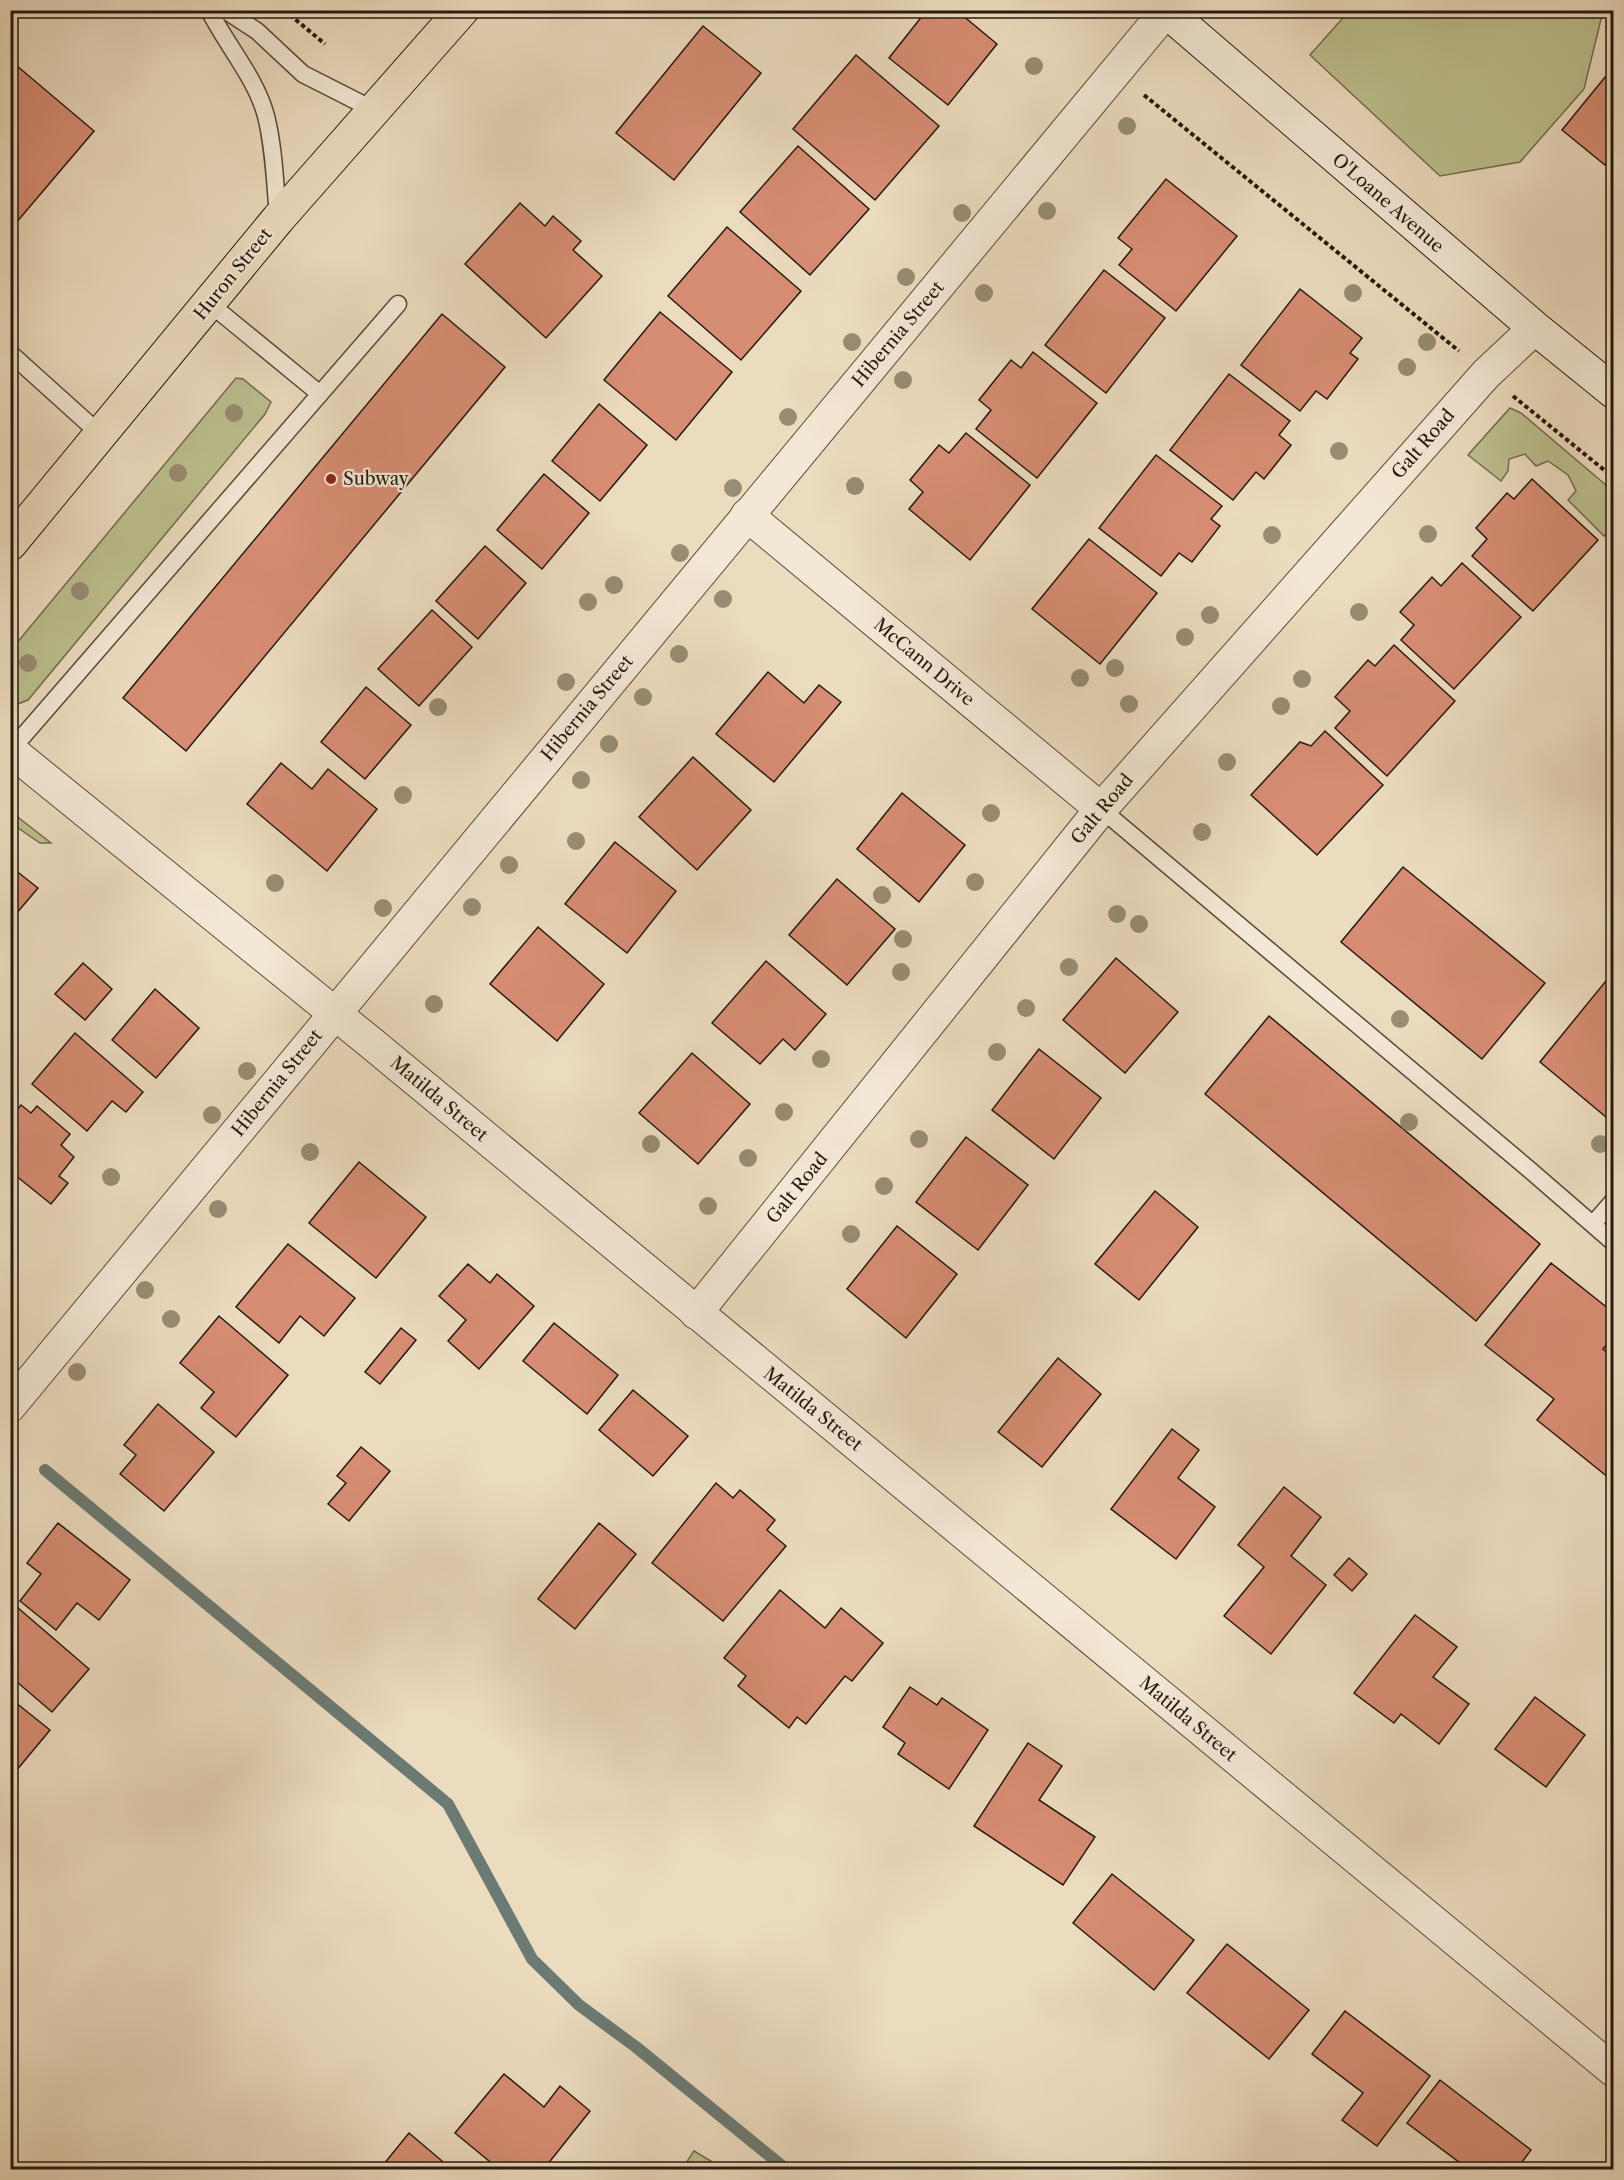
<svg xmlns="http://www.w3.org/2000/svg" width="1624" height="2180" font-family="'Libre Caslon Text',serif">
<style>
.green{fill:#bcbf8f;stroke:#716c4e;stroke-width:1.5}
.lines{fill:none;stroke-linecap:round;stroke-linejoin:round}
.stream{stroke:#6b7a73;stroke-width:12}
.building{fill:#d78d74;stroke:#26190e;stroke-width:1.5}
.service-casing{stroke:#584a3a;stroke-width:19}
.minor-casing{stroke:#584a3a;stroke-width:34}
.secondary-casing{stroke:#26190e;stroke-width:35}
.primary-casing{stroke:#26190e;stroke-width:35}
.path{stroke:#26190e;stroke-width:4;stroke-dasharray:4.5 3;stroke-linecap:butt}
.service{stroke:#f3e8d5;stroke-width:16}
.minor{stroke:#f3e8d5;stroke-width:32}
.secondary{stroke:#f3e8d5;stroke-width:33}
.primary{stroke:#ecdcbf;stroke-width:33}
.tree{fill:#988c73}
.poi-dot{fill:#8f2418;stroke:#f3e8d5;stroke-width:2}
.labels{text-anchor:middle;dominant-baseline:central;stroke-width:4.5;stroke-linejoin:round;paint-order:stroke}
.street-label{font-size:18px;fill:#26190e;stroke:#f3e8d5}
.poi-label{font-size:18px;fill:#26190e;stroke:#f3e8d5;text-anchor:start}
</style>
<rect width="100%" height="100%" fill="#ecdcbf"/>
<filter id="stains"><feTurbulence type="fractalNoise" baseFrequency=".00333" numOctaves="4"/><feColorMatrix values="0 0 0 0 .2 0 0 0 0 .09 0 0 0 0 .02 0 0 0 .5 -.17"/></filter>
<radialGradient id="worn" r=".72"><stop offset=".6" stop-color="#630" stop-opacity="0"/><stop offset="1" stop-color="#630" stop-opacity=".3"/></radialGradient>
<!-- green -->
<g class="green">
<path d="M 1349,11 L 1349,10 L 1603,11 L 1584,89 L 1520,162 L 1440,176 L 1310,55 Z"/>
<path d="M 236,378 L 243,379 L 271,402 L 265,414 L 28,700 L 15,705 L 11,701 L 11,650 Z"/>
<path d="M 1510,408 L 1521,413 L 1613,491 L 1613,524 L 1604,536 L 1568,500 L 1576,491 L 1568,475 L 1548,461 L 1536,466 L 1525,454 L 1509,459 L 1508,471 L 1501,481 L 1468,455 Z"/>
<path d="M 10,811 L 51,843 L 40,843 L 11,823 Z"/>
<path d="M 694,2151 L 724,2169 L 682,2169 Z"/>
</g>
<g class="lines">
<!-- stream -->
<path class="stream" d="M 45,1470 L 448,1804 L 532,1959 L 579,2005 L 636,2047 L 787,2170"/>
</g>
<!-- building -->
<g class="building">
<path d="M 927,10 L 956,10 L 997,44 L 948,105 L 889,58 Z"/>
<path d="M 703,26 L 761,73 L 674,180 L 616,133 Z"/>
<path d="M 856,55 L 939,126 L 875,200 L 793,129 Z"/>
<path d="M 10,60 L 94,131 L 10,230 Z"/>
<path d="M 1614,66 L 1614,155 L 1605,165 L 1562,130 Z"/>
<path d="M 798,146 L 869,209 L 810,275 L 740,212 Z"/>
<path d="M 1166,179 L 1237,236 L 1176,311 L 1119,265 L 1132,249 L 1118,238 Z"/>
<path d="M 520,203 L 545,226 L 553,216 L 581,241 L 573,250 L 602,276 L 546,338 L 465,264 Z"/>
<path d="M 727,227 L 801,291 L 741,360 L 668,296 Z"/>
<path d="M 1104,270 L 1165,318 L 1106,393 L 1045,345 Z"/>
<path d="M 1300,289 L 1362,338 L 1350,353 L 1358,359 L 1327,399 L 1316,391 L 1300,411 L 1241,365 Z"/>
<path d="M 660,312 L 732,372 L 676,440 L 604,380 Z"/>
<path d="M 442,314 L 505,367 L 186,751 L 123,698 Z"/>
<path d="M 1033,352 L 1097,403 L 1037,478 L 976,429 L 991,410 L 979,400 L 1011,360 L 1021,368 Z"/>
<path d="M 1229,374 L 1290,421 L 1279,435 L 1291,445 L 1264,479 L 1256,472 L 1233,500 L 1170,450 Z"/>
<path d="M 599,404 L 647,445 L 600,501 L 552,461 Z"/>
<path d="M 966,433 L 1030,485 L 970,560 L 909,509 L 923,492 L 910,480 L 939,445 L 949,453 Z"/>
<path d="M 1156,455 L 1222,506 L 1211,519 L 1220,526 L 1192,562 L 1179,553 L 1161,576 L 1099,528 Z"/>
<path d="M 544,474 L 589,513 L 542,569 L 497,530 Z"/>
<path d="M 1532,479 L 1598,540 L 1533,611 L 1472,556 L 1487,539 L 1476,528 L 1507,493 L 1514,499 Z"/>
<path d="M 1089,539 L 1157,593 L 1100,664 L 1032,609 Z"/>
<path d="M 485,546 L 526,583 L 478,639 L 436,601 Z"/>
<path d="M 1462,563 L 1521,617 L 1454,689 L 1401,640 L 1414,625 L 1400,612 L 1432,577 L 1441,586 Z"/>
<path d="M 432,610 L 472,647 L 419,706 L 378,669 Z"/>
<path d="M 1394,645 L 1455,701 L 1387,776 L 1335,728 L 1350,711 L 1335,697 L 1368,660 L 1375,666 Z"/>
<path d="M 768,672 L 804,703 L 819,685 L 841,702 L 774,782 L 716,734 Z"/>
<path d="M 366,687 L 411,725 L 365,779 L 321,742 Z"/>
<path d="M 1325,731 L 1383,785 L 1317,855 L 1251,795 L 1300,742 L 1311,746 Z"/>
<path d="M 693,757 L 751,810 L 697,870 L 639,817 Z"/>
<path d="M 281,763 L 312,789 L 328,769 L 377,809 L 327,871 L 247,804 Z"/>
<path d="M 902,793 L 965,845 L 919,902 L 857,849 Z"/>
<path d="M 615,842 L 676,891 L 627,953 L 565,904 Z"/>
<path d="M 10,866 L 38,888 L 10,921 Z"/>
<path d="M 1403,867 L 1545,983 L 1482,1059 L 1341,942 Z"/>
<path d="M 837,879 L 895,929 L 847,985 L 789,935 Z"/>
<path d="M 538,927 L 604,984 L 557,1041 L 490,984 Z"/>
<path d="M 1116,958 L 1178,1012 L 1125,1073 L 1063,1020 Z"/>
<path d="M 766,961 L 826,1014 L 795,1050 L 783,1039 L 760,1064 L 712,1023 Z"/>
<path d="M 83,963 L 112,989 L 85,1020 L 55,994 Z"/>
<path d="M 1614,971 L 1614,1120 L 1612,1122 L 1540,1062 Z"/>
<path d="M 155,989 L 199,1028 L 156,1078 L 112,1040 Z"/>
<path d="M 1269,1016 L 1540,1244 L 1476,1321 L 1205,1094 Z"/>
<path d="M 75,1033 L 143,1092 L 126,1112 L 112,1101 L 87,1131 L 32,1084 Z"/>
<path d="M 1039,1049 L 1101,1098 L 1054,1159 L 992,1110 Z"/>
<path d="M 692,1053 L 750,1104 L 698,1164 L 639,1113 Z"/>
<path d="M 21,1105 L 31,1113 L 37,1106 L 70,1134 L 61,1145 L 74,1157 L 59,1176 L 68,1183 L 51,1204 L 10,1171 L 10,1118 Z"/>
<path d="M 966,1137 L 1028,1185 L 978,1250 L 916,1202 Z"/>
<path d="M 359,1162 L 426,1217 L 376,1278 L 309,1223 Z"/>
<path d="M 1155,1191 L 1198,1227 L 1139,1300 L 1095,1264 Z"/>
<path d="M 897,1226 L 957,1274 L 906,1338 L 847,1289 Z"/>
<path d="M 288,1244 L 355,1298 L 324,1336 L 300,1316 L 279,1343 L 236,1307 Z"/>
<path d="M 1551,1263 L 1614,1313 L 1614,1336 L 1603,1349 L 1614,1358 L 1614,1482 L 1537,1420 L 1554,1399 L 1485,1345 Z"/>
<path d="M 468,1264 L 490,1283 L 497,1274 L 534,1306 L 479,1369 L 448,1341 L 466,1320 L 439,1296 Z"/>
<path d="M 219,1316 L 288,1375 L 236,1437 L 201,1408 L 214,1392 L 180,1363 Z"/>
<path d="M 554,1323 L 618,1375 L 587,1414 L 523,1361 Z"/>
<path d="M 401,1328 L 416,1340 L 380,1384 L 365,1372 Z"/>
<path d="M 1058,1358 L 1101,1394 L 1042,1467 L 998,1432 Z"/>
<path d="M 633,1390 L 688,1436 L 653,1476 L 599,1430 Z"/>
<path d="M 158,1404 L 214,1452 L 164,1511 L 120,1474 L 136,1455 L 124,1445 Z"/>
<path d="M 1172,1429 L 1199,1450 L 1178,1478 L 1215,1507 L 1176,1559 L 1111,1509 Z"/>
<path d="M 361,1447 L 390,1471 L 349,1521 L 328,1504 L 346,1483 L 337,1476 Z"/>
<path d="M 716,1483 L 733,1498 L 740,1490 L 775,1520 L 767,1530 L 786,1546 L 723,1621 L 652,1563 Z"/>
<path d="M 1284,1487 L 1321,1517 L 1291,1556 L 1326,1585 L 1271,1654 L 1224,1616 L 1264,1567 L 1238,1545 Z"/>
<path d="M 58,1523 L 130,1580 L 99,1620 L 77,1603 L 56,1630 L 20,1601 L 41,1574 L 27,1563 Z"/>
<path d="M 599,1523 L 636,1554 L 575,1629 L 538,1599 Z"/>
<path d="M 1349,1558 L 1367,1574 L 1352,1591 L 1334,1575 Z"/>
<path d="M 780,1590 L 825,1628 L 841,1608 L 883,1643 L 852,1681 L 845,1676 L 806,1724 L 797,1717 L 789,1728 L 738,1686 L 746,1676 L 724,1658 Z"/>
<path d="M 10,1601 L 89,1669 L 52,1712 L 10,1676 Z"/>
<path d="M 1415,1615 L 1457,1647 L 1433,1677 L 1469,1704 L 1439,1744 L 1401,1714 L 1394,1723 L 1354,1693 Z"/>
<path d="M 910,1687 L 937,1705 L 942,1698 L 988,1730 L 949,1789 L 898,1754 L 905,1743 L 883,1727 Z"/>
<path d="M 1535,1697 L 1585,1735 L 1546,1787 L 1495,1749 Z"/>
<path d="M 10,1698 L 50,1730 L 16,1771 L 10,1766 Z"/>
<path d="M 1028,1743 L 1062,1766 L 1039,1800 L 1095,1837 L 1063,1885 L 974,1826 Z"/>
<path d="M 1112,1874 L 1194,1940 L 1154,1990 L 1073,1923 Z"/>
<path d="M 1227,1944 L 1309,2010 L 1269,2059 L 1187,1993 Z"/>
<path d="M 1345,2011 L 1430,2076 L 1377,2146 L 1342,2120 L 1363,2093 L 1312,2054 Z"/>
<path d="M 504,2074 L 544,2107 L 560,2086 L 590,2111 L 543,2170 L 500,2170 L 455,2133 Z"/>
<path d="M 1440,2080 L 1531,2150 L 1516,2170 L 1461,2170 L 1464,2166 L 1407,2123 Z"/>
<path d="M 409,2133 L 448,2166 L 445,2170 L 379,2170 Z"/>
</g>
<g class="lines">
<!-- service casing -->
<g class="service-casing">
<g id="service">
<path d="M 209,10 C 227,46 256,78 266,116 C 274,148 275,183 278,216"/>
<path d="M 225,10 L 257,31 L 303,74 L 374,110"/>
<path d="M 209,303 L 320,394"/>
<path d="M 10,353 L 101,435"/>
<path d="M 11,750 L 398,304"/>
<path d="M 1101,809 L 1531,1171 L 1614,1243"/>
<path d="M 1593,1224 L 1614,1200"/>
</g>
</g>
<!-- minor casing -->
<g class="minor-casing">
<g id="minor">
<path d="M 747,515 L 1101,809"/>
<path d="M 10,750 L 370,1042 L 1614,2071"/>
<path d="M 696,1313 L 1101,809 L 1486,374 L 1535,328"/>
<path d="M 10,1406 L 1166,11"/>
</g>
</g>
<!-- secondary casing -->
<g class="secondary-casing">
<path id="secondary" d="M 1165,10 L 1535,328 L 1614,392"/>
</g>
<!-- primary casing -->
<g class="primary-casing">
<path id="primary" d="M 10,544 L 278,219 L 462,10"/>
</g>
<!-- path -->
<g class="path">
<path d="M 284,10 L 325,44"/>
<path d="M 1144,95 L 1459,351"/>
<path d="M 1513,396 L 1614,478"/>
</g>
<!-- service -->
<use href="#service" class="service"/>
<!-- minor -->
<use href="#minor" class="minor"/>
<!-- secondary -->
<use href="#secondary" class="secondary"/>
<!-- primary -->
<use href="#primary" class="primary"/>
</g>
<!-- trees -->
<g class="tree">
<circle cx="1034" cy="66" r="9"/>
<circle cx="1127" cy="126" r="9"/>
<circle cx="1047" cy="211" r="9"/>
<circle cx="962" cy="213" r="9"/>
<circle cx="906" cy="277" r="9"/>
<circle cx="984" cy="293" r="9"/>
<circle cx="1353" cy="293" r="9"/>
<circle cx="852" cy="342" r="9"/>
<circle cx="1427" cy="342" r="9"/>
<circle cx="1407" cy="367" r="9"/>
<circle cx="903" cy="380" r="9"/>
<circle cx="234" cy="413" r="9"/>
<circle cx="788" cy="417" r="9"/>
<circle cx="1339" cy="451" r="9"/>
<circle cx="178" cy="473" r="9"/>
<circle cx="855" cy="486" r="9"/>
<circle cx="733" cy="488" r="9"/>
<circle cx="1428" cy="534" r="9"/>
<circle cx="1272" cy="535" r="9"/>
<circle cx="680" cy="553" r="9"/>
<circle cx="614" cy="585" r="9"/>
<circle cx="80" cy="591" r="9"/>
<circle cx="723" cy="599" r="9"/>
<circle cx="588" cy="602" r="9"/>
<circle cx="1359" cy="612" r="9"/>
<circle cx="1210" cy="615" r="9"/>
<circle cx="1185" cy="637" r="9"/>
<circle cx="679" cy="654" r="9"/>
<circle cx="28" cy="663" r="9"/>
<circle cx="1115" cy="668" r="9"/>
<circle cx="1080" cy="678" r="9"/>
<circle cx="1302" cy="679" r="9"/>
<circle cx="566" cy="682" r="9"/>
<circle cx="643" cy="697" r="9"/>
<circle cx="1129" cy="704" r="9"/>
<circle cx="1281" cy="706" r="9"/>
<circle cx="438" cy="707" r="9"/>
<circle cx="609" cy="744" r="9"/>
<circle cx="1227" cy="762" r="9"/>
<circle cx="581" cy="780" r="9"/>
<circle cx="403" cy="795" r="9"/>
<circle cx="991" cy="813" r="9"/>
<circle cx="1202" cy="832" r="9"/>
<circle cx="576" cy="841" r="9"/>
<circle cx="509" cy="865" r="9"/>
<circle cx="975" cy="882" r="9"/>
<circle cx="275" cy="883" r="9"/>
<circle cx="882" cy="895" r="9"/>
<circle cx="472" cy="907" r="9"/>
<circle cx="383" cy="908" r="9"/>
<circle cx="1117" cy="914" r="9"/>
<circle cx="1139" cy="924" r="9"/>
<circle cx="903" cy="939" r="9"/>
<circle cx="1069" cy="967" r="9"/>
<circle cx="901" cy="972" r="9"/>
<circle cx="434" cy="1004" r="9"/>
<circle cx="1026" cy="1008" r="9"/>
<circle cx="1400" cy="1019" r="9"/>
<circle cx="997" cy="1052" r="9"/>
<circle cx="821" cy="1059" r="9"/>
<circle cx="247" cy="1071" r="9"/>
<circle cx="784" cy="1112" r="9"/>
<circle cx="212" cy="1115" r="9"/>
<circle cx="1409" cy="1122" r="9"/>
<circle cx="919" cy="1139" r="9"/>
<circle cx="651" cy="1144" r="9"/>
<circle cx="1600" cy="1144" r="9"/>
<circle cx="310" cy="1152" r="9"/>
<circle cx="748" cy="1158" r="9"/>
<circle cx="111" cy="1177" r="9"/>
<circle cx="884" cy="1186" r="9"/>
<circle cx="708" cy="1206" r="9"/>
<circle cx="218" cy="1209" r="9"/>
<circle cx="851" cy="1234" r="9"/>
<circle cx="145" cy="1290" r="9"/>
<circle cx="171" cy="1319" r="9"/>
<circle cx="77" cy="1372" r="9"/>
</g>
<!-- markers -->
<circle class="poi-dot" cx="331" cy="479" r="6"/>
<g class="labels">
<!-- street labels -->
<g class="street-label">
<text transform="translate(1388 203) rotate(41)">O'Loane Avenue</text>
<text transform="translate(233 274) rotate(-51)">Huron Street</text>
<text transform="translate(898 334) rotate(-50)">Hibernia Street</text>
<text transform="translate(1423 444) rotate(-49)">Galt Road</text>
<text transform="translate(924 662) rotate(40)">McCann Drive</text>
<text transform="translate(587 708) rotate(-50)">Hibernia Street</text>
<text transform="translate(1102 809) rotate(-50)">Galt Road</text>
<text transform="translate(277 1083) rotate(-51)">Hibernia Street</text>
<text transform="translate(439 1099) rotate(40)">Matilda Street</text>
<text transform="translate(797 1188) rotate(-51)">Galt Road</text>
<text transform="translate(813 1409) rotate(39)">Matilda Street</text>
<text transform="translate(1188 1719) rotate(40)">Matilda Street</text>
</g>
<!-- poi labels -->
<g class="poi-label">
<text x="343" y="479">Subway</text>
</g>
</g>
<!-- margin -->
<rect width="1624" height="2180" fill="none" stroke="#ecdcbf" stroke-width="36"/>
<rect x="12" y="12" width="1600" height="2156" fill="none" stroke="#26190e" stroke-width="3"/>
<rect x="18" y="18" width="1588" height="2144" fill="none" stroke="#26190e" stroke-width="1.5"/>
<rect width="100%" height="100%" filter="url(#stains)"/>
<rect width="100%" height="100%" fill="url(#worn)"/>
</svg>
